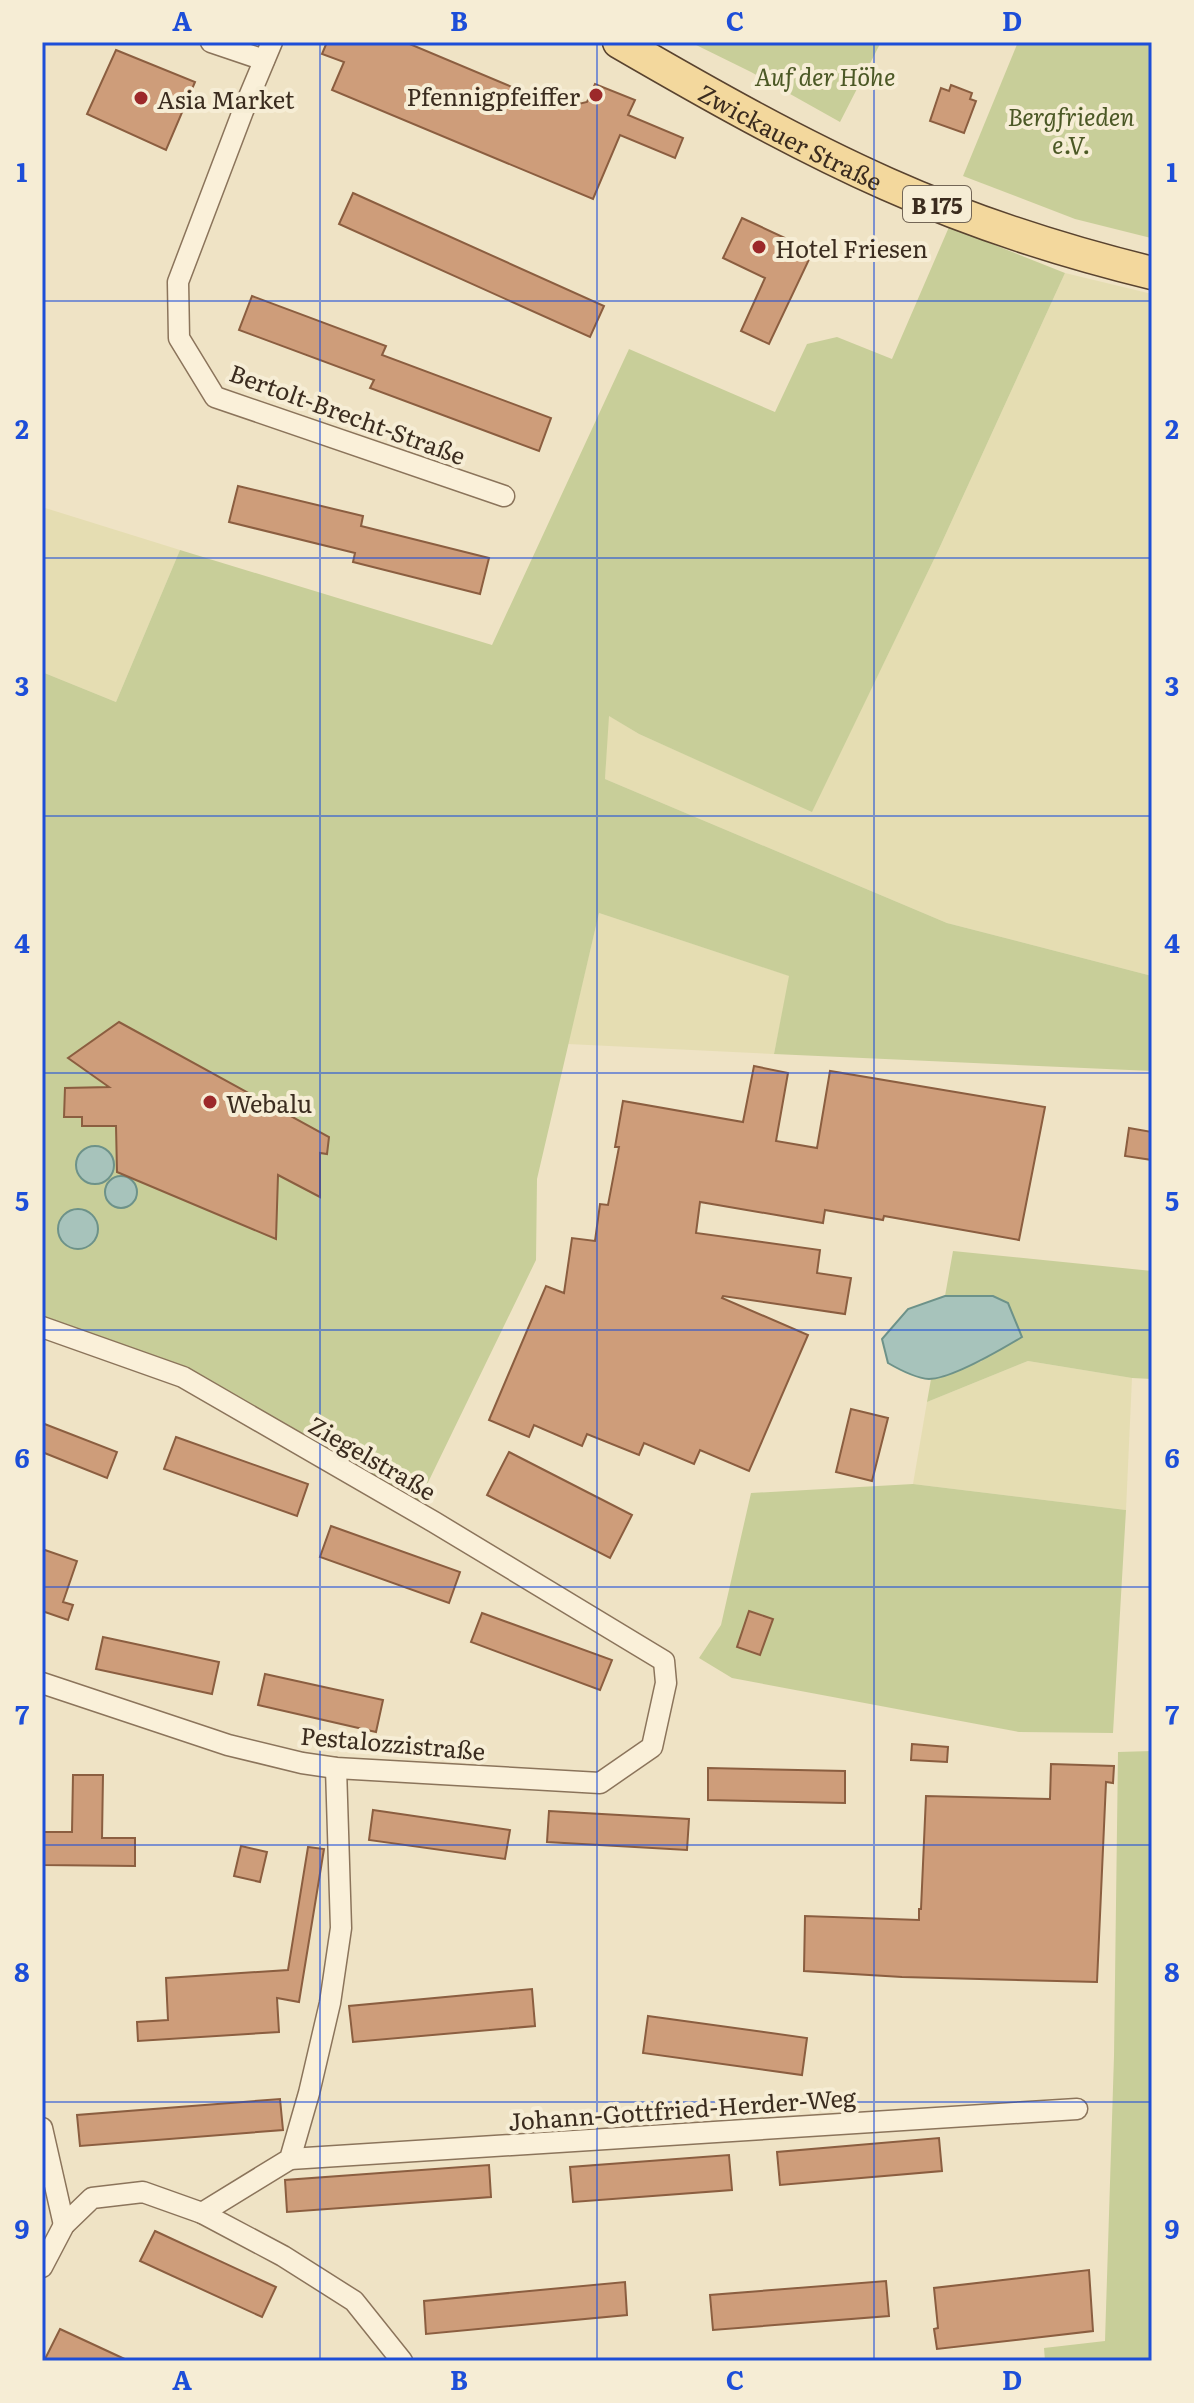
<svg xmlns="http://www.w3.org/2000/svg" width="1194" height="2403" font-family="Literata,serif">
<style>
.farmland{fill:#e5ddb2}
.green{fill:#c8ce99}
.water{fill:#a7c3bb;stroke:#6d9289;stroke-width:2}
.building{fill:#ce9d7a;stroke:#8b5e40;stroke-width:2}
.lines{fill:none;stroke-linecap:round;stroke-linejoin:round}
.minor-casing{stroke:#8b745b;stroke-width:23}
.primary-casing{stroke:#59432f;stroke-width:35}
.minor{stroke:#faf0d9;stroke-width:20}
.primary{stroke:#f3d89d;stroke-width:32}
.grid{fill:none;stroke:#1d4ed8;stroke-width:2;stroke-opacity:0.55}
.poi-dot{fill:#9c292a;stroke:#f6edd5;stroke-width:3}
.labels{text-anchor:middle;dominant-baseline:central;stroke-width:8;stroke-linejoin:round;paint-order:stroke}
.shield{fill:#f6edd5;stroke:#736656;stroke-width:2}
.shield-label{font-size:22px;font-weight:bold;fill:#3b2c1f}
.park-label{font-size:24px;font-style:italic;fill:#4b5825;stroke:#f6edd5}
.poi-label{font-size:24px;fill:#3b2c1f;stroke:#f6edd5;text-anchor:start}
.street-label{font-size:24px;fill:#3b2c1f;stroke:#f6edd5}
.neatline{fill:none;stroke:#1d4ed8;stroke-width:3}
.grid-label{font-size:26px;text-anchor:middle;font-weight:bold;fill:#1d4ed8}
</style>
<rect width="100%" height="100%" fill="#efe3c5"/>
<!-- farmland -->
<g class="farmland">
<path d="M 1065,273 L 1152,294 L 1152,976 L 947,923 L 605,779 L 608,715 L 639,734 L 812,811 L 938,551 Z"/>
<path d="M 42,507 L 180,550 L 116,702 L 42,672 Z"/>
<path d="M 599,913 L 790,976 L 774,1054 L 568,1044 Z"/>
<path d="M 1028,1361 L 1132,1378 L 1126,1510 L 913,1484 L 927,1402 Z"/>
</g>
<!-- green -->
<g class="green">
<path d="M 690,42 L 881,42 L 840,122 L 751,72 Z"/>
<path d="M 1018,42 L 1152,42 L 1151,238 L 1075,219 L 963,176 Z"/>
<path d="M 949,227 L 1065,273 L 938,551 L 812,812 L 639,734 L 609,716 L 605,779 L 947,923 L 1152,976 L 1152,1071 L 774,1054 L 789,976 L 599,913 L 537,1179 L 536,1260 L 419,1501 L 185,1367 L 42,1318 L 42,672 L 116,702 L 180,550 L 492,645 L 629,349 L 775,412 L 807,344 L 837,337 L 892,359 Z"/>
<path d="M 953,1251 L 1152,1271 L 1152,1379 L 1132,1378 L 1028,1361 L 927,1402 L 931,1379 L 982,1361 L 993,1296 L 945,1296 Z"/>
<path d="M 913,1484 L 1126,1510 L 1113,1733 L 1019,1732 L 732,1678 L 699,1658 L 721,1625 L 751,1493 Z"/>
<path d="M 1152,1751 L 1152,2053 L 1149,2054 L 1152,2063 L 1152,2361 L 1045,2361 L 1044,2348 L 1105,2341 L 1114,2056 L 1118,1752 Z"/>
</g>
<!-- water -->
<g class="water">
<circle cx="95" cy="1165" r="19"/>
<circle cx="121" cy="1192" r="16"/>
<circle cx="78" cy="1229" r="20"/>
<path d="M 945,1296 L 993,1296 L 1008,1303 L 1022,1337 C 1002,1349 951,1379 929,1379 C 915,1378 900,1370 888,1363 L 882,1339 L 908,1309 Z"/>
</g>
<!-- building -->
<g class="building">
<path d="M 327,42 L 405,42 L 562,108 L 587,102 L 595,84 L 635,100 L 628,115 L 683,138 L 675,158 L 620,135 L 593,199 L 332,90 L 344,62 L 322,54 Z"/>
<path d="M 116,50 L 195,82 L 166,150 L 87,114 Z"/>
<path d="M 951,85 L 972,93 L 970,99 L 976,101 L 964,133 L 930,121 L 941,88 L 949,91 Z"/>
<path d="M 353,193 L 604,306 L 590,337 L 339,224 Z"/>
<path d="M 742,218 L 813,251 L 769,344 L 741,331 L 765,278 L 723,258 Z"/>
<path d="M 252,296 L 386,346 L 382,355 L 551,418 L 539,451 L 370,388 L 374,380 L 239,330 Z"/>
<path d="M 238,486 L 363,516 L 361,526 L 489,558 L 480,594 L 353,562 L 355,553 L 229,522 Z"/>
<path d="M 119,1022 L 329,1137 L 327,1154 L 320,1153 L 320,1197 L 278,1175 L 276,1239 L 117,1172 L 116,1126 L 82,1126 L 82,1117 L 64,1117 L 65,1088 L 109,1087 L 68,1058 Z"/>
<path d="M 754,1066 L 788,1073 L 776,1141 L 817,1148 L 830,1071 L 1045,1107 L 1019,1240 L 884,1216 L 883,1220 L 825,1210 L 823,1223 L 700,1202 L 696,1233 L 820,1250 L 817,1273 L 851,1278 L 845,1314 L 723,1296 L 722,1298 L 808,1335 L 749,1471 L 700,1450 L 694,1464 L 644,1443 L 639,1455 L 587,1434 L 582,1446 L 534,1425 L 529,1437 L 489,1420 L 546,1286 L 564,1293 L 572,1238 L 595,1241 L 600,1204 L 608,1205 L 619,1147 L 615,1147 L 623,1101 L 743,1122 Z"/>
<path d="M 1129,1128 L 1152,1132 L 1152,1160 L 1125,1156 Z"/>
<path d="M 851,1409 L 888,1418 L 872,1481 L 836,1472 Z"/>
<path d="M 42,1423 L 117,1452 L 107,1478 L 42,1452 Z"/>
<path d="M 176,1437 L 308,1484 L 297,1516 L 164,1469 Z"/>
<path d="M 509,1452 L 632,1515 L 610,1558 L 487,1495 Z"/>
<path d="M 331,1526 L 460,1572 L 449,1603 L 320,1557 Z"/>
<path d="M 42,1549 L 77,1561 L 63,1602 L 73,1605 L 68,1620 L 42,1611 Z"/>
<path d="M 749,1611 L 773,1619 L 760,1655 L 737,1647 Z"/>
<path d="M 482,1613 L 612,1660 L 600,1690 L 471,1642 Z"/>
<path d="M 103,1637 L 219,1662 L 212,1694 L 96,1669 Z"/>
<path d="M 265,1674 L 383,1700 L 376,1732 L 258,1705 Z"/>
<path d="M 912,1744 L 948,1747 L 947,1762 L 911,1760 Z"/>
<path d="M 1051,1764 L 1114,1766 L 1113,1783 L 1106,1782 L 1097,1982 L 902,1977 L 804,1971 L 805,1916 L 919,1920 L 919,1909 L 921,1909 L 926,1796 L 1050,1799 Z"/>
<path d="M 708,1768 L 845,1771 L 845,1803 L 708,1800 Z"/>
<path d="M 73,1775 L 103,1775 L 102,1838 L 135,1838 L 135,1866 L 42,1865 L 42,1832 L 72,1832 Z"/>
<path d="M 373,1810 L 510,1830 L 505,1859 L 369,1840 Z"/>
<path d="M 549,1811 L 689,1819 L 687,1850 L 547,1842 Z"/>
<path d="M 241,1846 L 267,1852 L 260,1882 L 234,1876 Z"/>
<path d="M 308,1847 L 324,1849 L 299,2002 L 277,1998 L 279,2032 L 138,2041 L 137,2022 L 168,2020 L 166,1978 L 288,1970 Z"/>
<path d="M 532,1989 L 535,2026 L 353,2042 L 349,2006 Z"/>
<path d="M 648,2016 L 807,2038 L 802,2075 L 643,2053 Z"/>
<path d="M 280,2099 L 283,2130 L 80,2146 L 77,2115 Z"/>
<path d="M 939,2138 L 942,2171 L 780,2185 L 777,2152 Z"/>
<path d="M 729,2155 L 732,2190 L 573,2202 L 570,2167 Z"/>
<path d="M 489,2165 L 491,2197 L 287,2212 L 285,2180 Z"/>
<path d="M 155,2231 L 276,2287 L 262,2317 L 140,2261 Z"/>
<path d="M 1089,2270 L 1093,2331 L 937,2349 L 934,2329 L 938,2328 L 934,2288 Z"/>
<path d="M 886,2281 L 889,2316 L 713,2330 L 710,2295 Z"/>
<path d="M 625,2282 L 627,2315 L 426,2334 L 424,2301 Z"/>
<path d="M 60,2329 L 129,2361 L 44,2361 Z"/>
</g>
<g class="lines">
<!-- minor casing -->
<g class="minor-casing">
<g id="minor">
<path d="M 211,42 L 264,60"/>
<path d="M 272,42 L 243,111 L 178,282 L 179,338 L 215,397 L 504,496"/>
<path d="M 42,1327 L 183,1377 L 434,1522 L 664,1661 L 666,1683 L 652,1747 L 600,1783 L 336,1768 L 302,1763 L 228,1745 L 42,1683"/>
<path d="M 42,2128 L 64,2225"/>
<path d="M 290,2159 L 1077,2109"/>
<path d="M 202,2213 L 290,2159 L 309,2093 L 330,2003 L 341,1928 L 336,1768"/>
<path d="M 42,2267 L 64,2225 L 92,2198 L 143,2192 L 202,2213 L 283,2256 L 354,2301 L 402,2361"/>
</g>
</g>
<!-- primary casing -->
<g class="primary-casing">
<g id="primary">
<path id="s1" d="M 619,42 C 707,93 795,143 887,184 C 972,222 1062,251 1152,273"/>
</g>
</g>
<!-- minor -->
<use href="#minor" class="minor"/>
<!-- primary -->
<use href="#primary" class="primary"/>
</g>
<!-- grid -->
<path class="grid" d="M 320,42 L 320,2361M 597,42 L 597,2361M 874,42 L 874,2361M 42,301 L 1152,301M 42,558 L 1152,558M 42,816 L 1152,816M 42,1073 L 1152,1073M 42,1330 L 1152,1330M 42,1587 L 1152,1587M 42,1845 L 1152,1845M 42,2102 L 1152,2102"/>
<!-- markers -->
<g class="poi-dot">
<circle cx="596" cy="95" r="8"/>
<circle cx="141" cy="98" r="8"/>
<circle cx="759" cy="247" r="8"/>
<circle cx="210" cy="1102" r="8"/>
</g>
<g class="labels">
<!-- shield labels -->
<rect class="shield" x="903" y="186" width="68" height="36" rx="6"/>
<g class="shield-label">
<text x="937" y="204">B 175</text>
</g>
<!-- park labels -->
<g class="park-label">
<text x="825" y="75">Auf der Höhe</text>
<text x="1071" y="115">Bergfrieden<tspan x="1071" dy="28">e.V.</tspan></text>
</g>
<!-- poi labels -->
<g class="poi-label">
<text x="580" y="95" text-anchor="end">Pfennigpfeiffer</text>
<text x="157" y="98">Asia Market</text>
<text x="775" y="247">Hotel Friesen</text>
<text x="226" y="1102">Webalu</text>
</g>
<!-- street labels -->
<g class="street-label">
<text stroke="none"><textPath href="#s1" startOffset="196">Zwickauer Straße</textPath></text>
<text transform="translate(348 413) rotate(20)">Bertolt-Brecht-Straße</text>
<text transform="translate(373 1457) rotate(30)">Ziegelstraße</text>
<text transform="translate(393 1742) rotate(5)">Pestalozzistraße</text>
<text transform="translate(682 2108) rotate(-4)">Johann-Gottfried-Herder-Weg</text>
</g>
</g>
<!-- border -->
<rect width="1194" height="2403" fill="none" stroke="#f6edd5" stroke-width="88"/>
<rect x="44" y="44" width="1106" height="2315" class="neatline"/>
<g class="grid-label">
<text x="182" y="31">A</text>
<text x="459" y="31">B</text>
<text x="735" y="31">C</text>
<text x="1012" y="31">D</text>
<text x="22" y="182">1</text>
<text x="1172" y="182">1</text>
<text x="22" y="439">2</text>
<text x="1172" y="439">2</text>
<text x="22" y="696">3</text>
<text x="1172" y="696">3</text>
<text x="22" y="953">4</text>
<text x="1172" y="953">4</text>
<text x="22" y="1211">5</text>
<text x="1172" y="1211">5</text>
<text x="22" y="1468">6</text>
<text x="1172" y="1468">6</text>
<text x="22" y="1725">7</text>
<text x="1172" y="1725">7</text>
<text x="22" y="1982">8</text>
<text x="1172" y="1982">8</text>
<text x="22" y="2239">9</text>
<text x="1172" y="2239">9</text>
<text x="182" y="2390">A</text>
<text x="459" y="2390">B</text>
<text x="735" y="2390">C</text>
<text x="1012" y="2390">D</text>
</g>
</svg>
